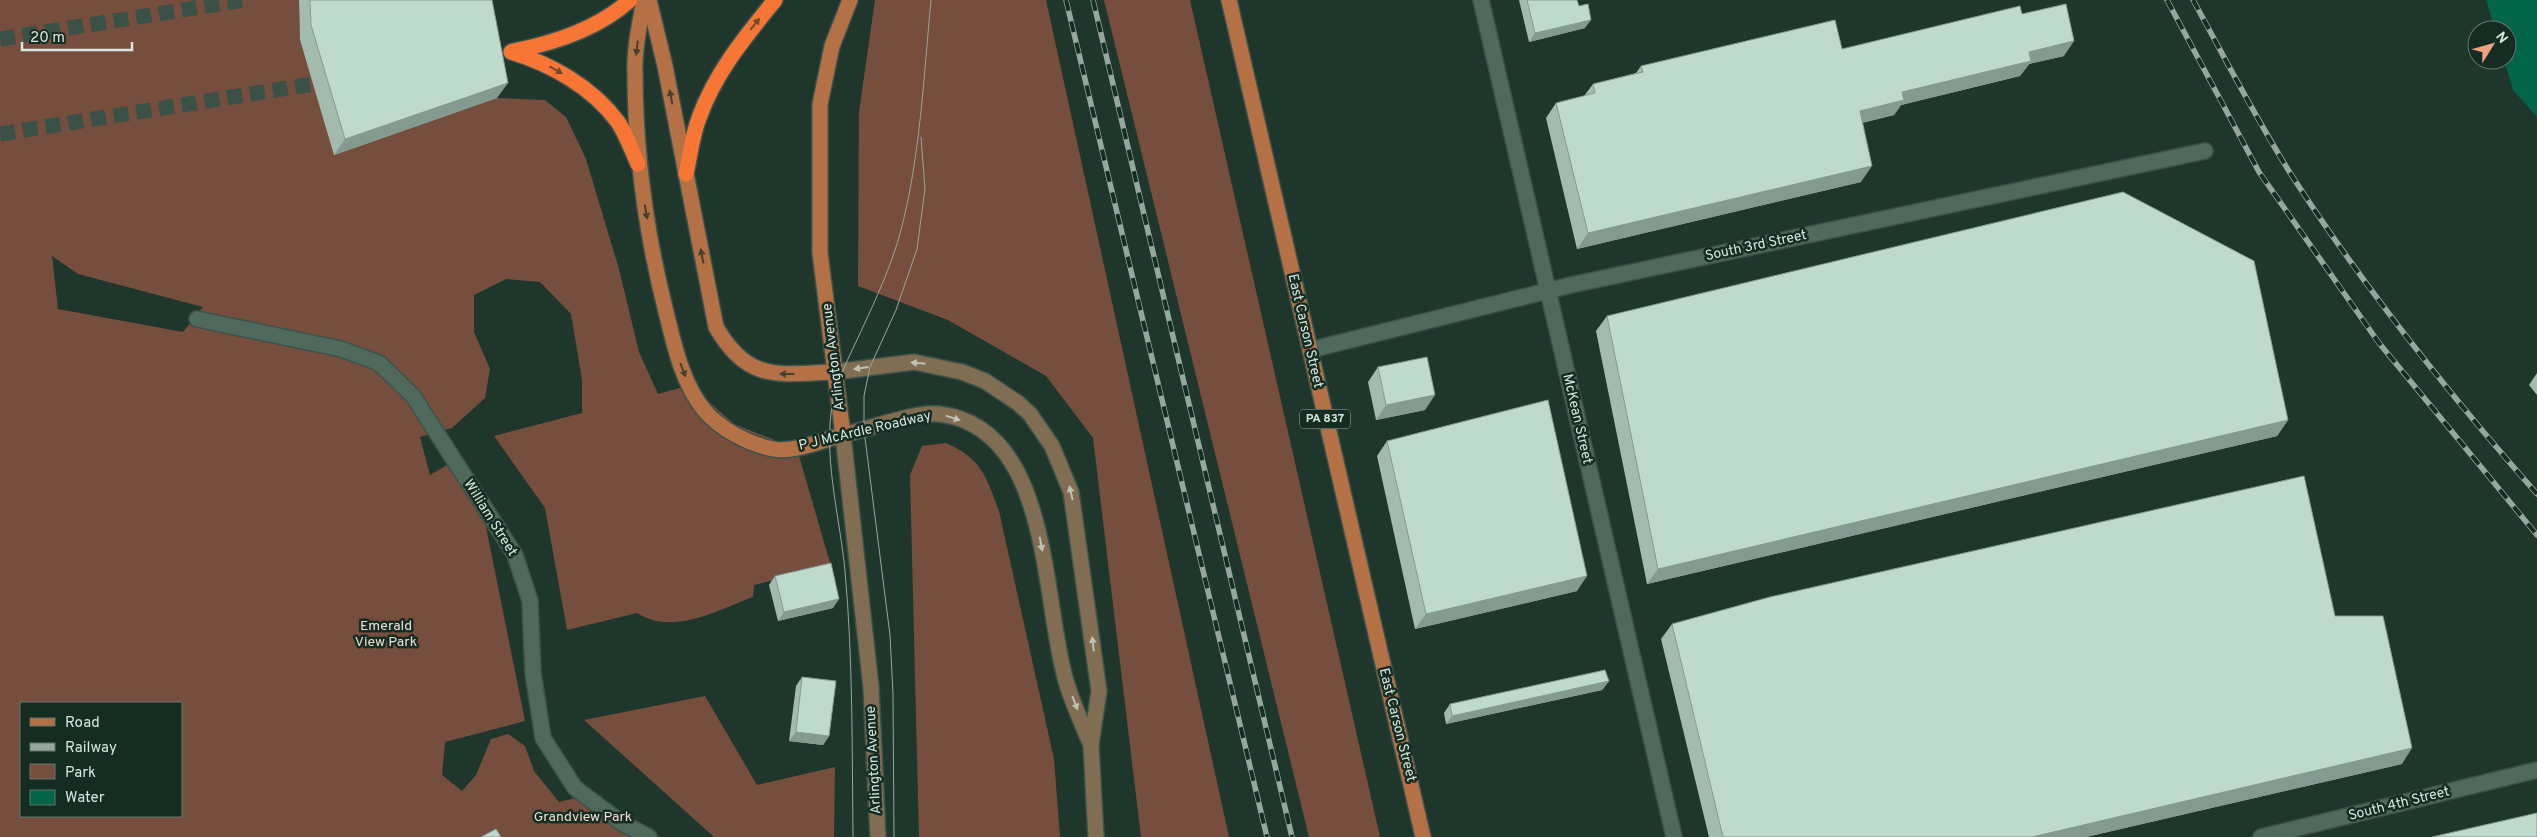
<svg xmlns="http://www.w3.org/2000/svg" width="2537" height="837" font-family="Overpass,sans-serif">
<style>
.green{fill:#764e3d;fill-rule:evenodd}
.water{fill:#036548}
.lines{fill:none;stroke-linecap:round;stroke-linejoin:round}
.highway-tunnel{stroke:#3a5147;stroke-width:15;stroke-dasharray:15 8;stroke-linecap:butt}
.street-casing{stroke:#3d5249;stroke-width:18}
.secondary-casing{stroke:#3d5249;stroke-width:18}
.primary-casing{stroke:#3d5249;stroke-width:18}
.highway-casing{stroke:#3d5249;stroke-width:18}
.street{stroke:#4f695d;stroke-width:15}
.secondary{stroke:#816d51;stroke-width:15}
.primary{stroke:#b47146;stroke-width:15}
.highway{stroke:#f77636;stroke-width:15}
.tram{stroke:#96a79f;stroke-width:1}
.rail-casing{stroke:#96a79f;stroke-width:5.5}
.rail{stroke:#142c22;stroke-width:4;stroke-dasharray:11;stroke-linecap:butt}
.wall{fill:#a3bbaf}
.shaded-wall{fill:#84998f}
.building{fill:#bddacc;stroke:#84998f}
.oneway{fill:#6f4a2a}
.oneway2{fill:#44412d}
.oneway3{fill:#bfc2b5}
.labels{text-anchor:middle;dominant-baseline:central;stroke-width:5;stroke-linejoin:round;paint-order:stroke}
.shield{fill:#142c22;stroke:#9eafa7;stroke-width:1}
.shield-label{font-size:12px;font-weight:bold;fill:#d9e7e0}
.street-label{font-size:14px;fill:#d9e7e0;stroke:#142c22}
.park-label{font-size:14px;fill:#f2ded6;stroke:#142c22}
</style>
<rect width="100%" height="100%" fill="#1e362c"/>
<!-- green -->
<g class="green">
<path d="M 0,0 L 299,0 L 300,40 L 335,154 L 497,98 L 545,100 L 566,117 L 586,159 L 619,269 L 639,352 L 658,394 L 690,385 L 734,424 L 797,449 L 831,566 L 754,585 L 753,597 C 718,610 673,636 637,613 L 567,630 L 545,508 L 494,436 L 582,413 L 582,380 L 571,314 L 540,282 L 506,279 L 474,295 L 474,332 L 490,369 L 485,398 L 452,428 L 420,437 L 430,475 L 449,464 L 484,517 L 525,721 L 445,742 L 442,775 L 462,791 L 476,775 L 491,739 L 508,734 L 525,746 L 534,771 L 559,802 L 589,795 L 639,837 L 0,837 ZM 52,256 L 78,274 L 203,307 L 183,332 L 58,309 ZM 21,703 L 181,703 L 181,816 L 21,816 Z"/>
<path d="M 875,0 L 1046,0 L 1229,837 L 1141,837 L 1093,438 L 1046,376 L 948,320 L 858,286 L 859,112 Z"/>
<path d="M 1104,0 L 1190,0 L 1380,837 L 1309,837 Z"/>
<path d="M 946,443 C 982,459 986,476 999,511 L 1054,759 L 1060,837 L 919,837 L 910,475 L 922,446 Z"/>
<path d="M 705,696 L 757,785 L 835,767 L 834,837 L 714,837 L 584,720 Z"/>
</g>
<!-- water -->
<path class="water" d="M 2486,0 L 2537,0 L 2537,117 L 2513,90 L 2504,60 L 2507,60 L 2507,30 L 2495,30 Z"/>
<g class="lines">
<!-- highway-tunnel -->
<g class="highway-tunnel">
<path d="M 0,39 L 245,0"/>
<path d="M 0,134 L 332,81"/>
</g>
<!-- street casing -->
<g class="street-casing">
<g id="street">
<path d="M 1481,0 L 1674,837"/>
<path d="M 197,319 L 341,349 L 379,363 L 413,396 L 515,555 L 530,601 L 533,673 L 543,738 L 575,788 L 622,823 L 649,837"/>
<path d="M 1310,350 L 1571,285 L 2205,151"/>
<path d="M 2261,837 L 2537,770"/>
</g>
</g>
<!-- secondary casing -->
<g class="secondary-casing">
<g id="secondary">
<path d="M 835,372 L 914,362 L 962,372 L 985,381 L 1018,403 L 1030,414 L 1052,446 L 1071,492 L 1099,691 L 1091,745 L 1096,837"/>
<path d="M 878,837 L 871,687 L 843,435 C 869,429 913,412 939,414 C 1052,427 1042,601 1066,681 C 1072,702 1082,724 1091,745"/>
</g>
</g>
<!-- primary casing -->
<g class="primary-casing">
<g id="primary">
<path d="M 644,0 C 640,23 634,48 635,72 C 635,153 646,233 666,312 C 674,344 682,383 704,410 C 720,429 748,444 773,449 C 794,453 822,440 843,435 L 820,253 L 820,104 L 832,46 L 850,0"/>
<path d="M 649,0 L 665,66 L 716,327 C 748,383 779,374 835,372"/>
<path d="M 1229,0 L 1423,837"/>
</g>
</g>
<!-- highway casing -->
<g class="highway-casing">
<g id="highway">
<path d="M 513,51 C 555,43 598,29 630,0"/>
<path d="M 511,52 C 551,64 592,87 618,122 C 626,134 632,151 638,164"/>
<path d="M 686,174 C 690,156 692,136 699,118 C 715,73 745,37 775,0"/>
</g>
</g>
<!-- street -->
<use href="#street" class="street"/>
<!-- secondary -->
<use href="#secondary" class="secondary"/>
<!-- primary -->
<use href="#primary" class="primary"/>
<!-- highway -->
<use href="#highway" class="highway"/>
<!-- tram -->
<g class="tram">
<path d="M 853,837 C 852,748 853,660 845,571 C 840,519 825,466 831,413 C 834,383 850,356 862,329 C 877,297 892,264 901,230 C 920,158 924,74 931,0"/>
<path d="M 894,837 L 893,694 L 890,635 L 864,430 L 864,396 L 870,367 L 896,310 L 917,249 L 925,189 L 921,137"/>
</g>
<!-- rail casing -->
<g class="rail-casing">
<g id="rail">
<path d="M 1066,0 L 1267,837"/>
<path d="M 1093,0 L 1292,837"/>
<path d="M 2167,0 L 2259,172 L 2379,343 L 2537,535"/>
<path d="M 2193,0 C 2226,60 2257,121 2294,179 C 2366,290 2449,394 2537,494"/>
</g>
</g>
<!-- rail -->
<use href="#rail" class="rail"/>
</g>
<!-- wall -->
<g class="wall">
<path d="M 299,0 L 492,0 L 497,98 L 334,155 L 300,40 Z"/>
<path d="M 1519,0 L 1577,0 L 1585,28 L 1529,42 Z"/>
<path d="M 2022,14 L 2064,56 L 2029,64 L 2020,76 L 1901,105 L 1894,115 L 1862,123 L 1861,182 L 1577,249 L 1546,118 L 1556,103 L 1584,96 L 1593,84 L 1636,73 L 1641,66 L 1842,49 Z"/>
<path d="M 1607,316 L 2288,420 L 2277,436 L 1647,584 L 1596,331 Z"/>
<path d="M 1378,367 L 1425,410 L 1376,420 L 1368,382 Z"/>
<path d="M 2537,373 L 2537,395 L 2529,385 Z"/>
<path d="M 1387,441 L 1577,591 L 1415,629 L 1377,456 Z"/>
<path d="M 775,576 L 833,608 L 778,621 L 769,585 Z"/>
<path d="M 2335,616 L 2402,764 L 2086,837 L 1709,837 L 1661,639 L 1672,624 Z"/>
<path d="M 802,677 L 829,736 L 823,745 L 789,741 L 796,686 Z"/>
<path d="M 1609,681 L 1602,690 L 1446,724 L 1444,713 L 1450,704 Z"/>
</g>
<!-- shaded-wall -->
<g class="shaded-wall">
<path d="M 1591,20 L 1585,28 L 1529,42 L 1535,33 Z"/>
<path d="M 2074,41 L 2064,56 L 2029,64 L 2020,76 L 1901,105 L 1894,115 L 1849,126 L 1860,111 L 1902,92 L 2029,52 Z"/>
<path d="M 508,83 L 497,98 L 334,155 L 345,139 Z"/>
<path d="M 1872,166 L 1861,182 L 1577,249 L 1588,233 Z"/>
<path d="M 1435,395 L 1425,410 L 1376,420 L 1386,405 Z"/>
<path d="M 2288,420 L 2277,436 L 1647,584 L 1658,569 Z"/>
<path d="M 1587,576 L 1577,591 L 1415,629 L 1426,614 Z"/>
<path d="M 839,599 L 833,608 L 778,621 L 784,612 Z"/>
<path d="M 1609,681 L 1602,690 L 1446,724 L 1452,716 Z"/>
<path d="M 796,732 L 829,736 L 823,745 L 789,741 Z"/>
<path d="M 2412,748 L 2402,764 L 2086,837 L 2032,837 Z"/>
</g>
<!-- building -->
<g class="building">
<path d="M 310,0 L 492,0 L 508,83 L 345,139 L 311,25 Z"/>
<path d="M 1527,0 L 1577,0 L 1579,6 L 1588,4 L 1591,20 L 1535,33 Z"/>
<path d="M 2066,4 L 2074,41 L 2029,52 L 2031,61 L 1902,92 L 1904,100 L 1860,111 L 1872,166 L 1588,233 L 1556,103 L 1595,93 L 1593,84 L 1643,72 L 1641,66 L 1835,20 L 1842,49 L 2020,6 L 2022,14 Z"/>
<path d="M 2123,192 L 2254,261 L 2288,420 L 1658,569 L 1607,316 Z"/>
<path d="M 1427,357 L 1435,395 L 1386,405 L 1378,367 Z"/>
<path d="M 1548,400 L 1587,576 L 1426,614 L 1387,441 Z"/>
<path d="M 2304,476 L 2335,616 L 2383,616 L 2412,748 L 2032,837 L 1723,837 L 1672,624 L 1770,597 Z"/>
<path d="M 831,563 L 839,599 L 784,612 L 775,576 Z"/>
<path d="M 1605,670 L 1609,681 L 1452,716 L 1450,704 Z"/>
<path d="M 802,677 L 836,681 L 829,736 L 796,732 Z"/>
<path d="M 2537,813 L 2537,837 L 2432,837 Z"/>
<path d="M 496,829 L 501,837 L 481,837 Z"/>
</g>
<!-- one-way arrows -->
<defs><path id="oneway-solid" d="M-6-.8H1V-3.2L6.5 0L1 3.2V.8H-6Z" transform="scale(1.25)"/></defs>
<g class="oneway">
<use href="#oneway-solid" transform="translate(755 24) rotate(-51)"/>
<use href="#oneway-solid" transform="translate(556 70) rotate(29)"/>
</g>
<g class="oneway2">
<use href="#oneway-solid" transform="translate(637 48) rotate(97)"/>
<use href="#oneway-solid" transform="translate(671 97) rotate(-101)"/>
<use href="#oneway-solid" transform="translate(646 212) rotate(81)"/>
<use href="#oneway-solid" transform="translate(702 256) rotate(-101)"/>
<use href="#oneway-solid" transform="translate(683 370) rotate(69)"/>
<use href="#oneway-solid" transform="translate(787 374) rotate(180)"/>
</g>
<g class="oneway3">
<use href="#oneway-solid" transform="translate(918 363) rotate(-175)"/>
<use href="#oneway-solid" transform="translate(861 368) rotate(172)"/>
<use href="#oneway-solid" transform="translate(953 418) rotate(17)"/>
<use href="#oneway-solid" transform="translate(1071 493) rotate(-103)"/>
<use href="#oneway-solid" transform="translate(1041 544) rotate(79)"/>
<use href="#oneway-solid" transform="translate(1093 644) rotate(-97)"/>
<use href="#oneway-solid" transform="translate(1075 703) rotate(69)"/>
</g>
<g class="labels">
<!-- shield labels -->
<rect class="shield" x="1300" y="409.5" width="50" height="19" rx="4"/>
<g class="shield-label">
<text x="1325" y="419">PA 837</text>
</g>
<!-- street labels -->
<g class="street-label">
<text transform="translate(1756 246) rotate(-12)">South 3rd Street</text>
<text transform="translate(1305 331) rotate(77)">East Carson Street</text>
<text transform="translate(834 357) rotate(-97)">Arlington Avenue</text>
<text transform="translate(1577 419) rotate(77)">McKean Street</text>
<text transform="translate(865 431) rotate(-13)">P J McArdle Roadway</text>
<text transform="translate(490 518) rotate(58)">William Street</text>
<text transform="translate(1397 725) rotate(76)">East Carson Street</text>
<text transform="translate(874 760) rotate(-93)">Arlington Avenue</text>
<text transform="translate(2399 804) rotate(-14)">South 4th Street</text>
</g>
<!-- park labels -->
<g class="park-label">
<text x="386" y="626">Emerald<tspan x="386" dy="16">View Park</tspan></text>
<text x="583" y="817">Grandview Park</text>
</g>
</g>
<!-- legend -->
<rect x="20" y="702" width="162" height="115" fill="#142c22" stroke="#63776e"/>
<rect x="30" y="718" width="25" height="8" fill="#b47146" stroke="#63776e"/>
<text x="65" y="727" font-size="15" fill="#d9e7e0">Road</text>
<rect x="30" y="743" width="25" height="8" fill="#96a79f" stroke="#63776e"/>
<text x="65" y="752" font-size="15" fill="#d9e7e0">Railway</text>
<rect x="30" y="764" width="25" height="15" fill="#764e3d" stroke="#63776e"/>
<text x="65" y="777" font-size="15" fill="#d9e7e0">Park</text>
<rect x="30" y="790" width="25" height="15" fill="#036548" stroke="#63776e"/>
<text x="65" y="802" font-size="15" fill="#d9e7e0">Water</text>
<!-- north arrow -->
<g transform="translate(2492 45) rotate(53)"><circle r="24" fill="#142c22" stroke="#63776e"/>
<path d="M0-4L9 19L0 12L-9 19Z" fill="#f1a17d"/>
<text y="-8" font-size="14" font-weight="bold" text-anchor="middle" fill="#d9e7e0">N</text>
</g>
<!-- scale -->
<path d="M22 42v8h110v-8" fill="none" stroke="#d9e7e0" stroke-width="2.5"/>
<text x="30" y="42" font-size="15" fill="#d9e7e0" stroke="#142c22" stroke-width="4" paint-order="stroke">20 m</text>
</svg>
